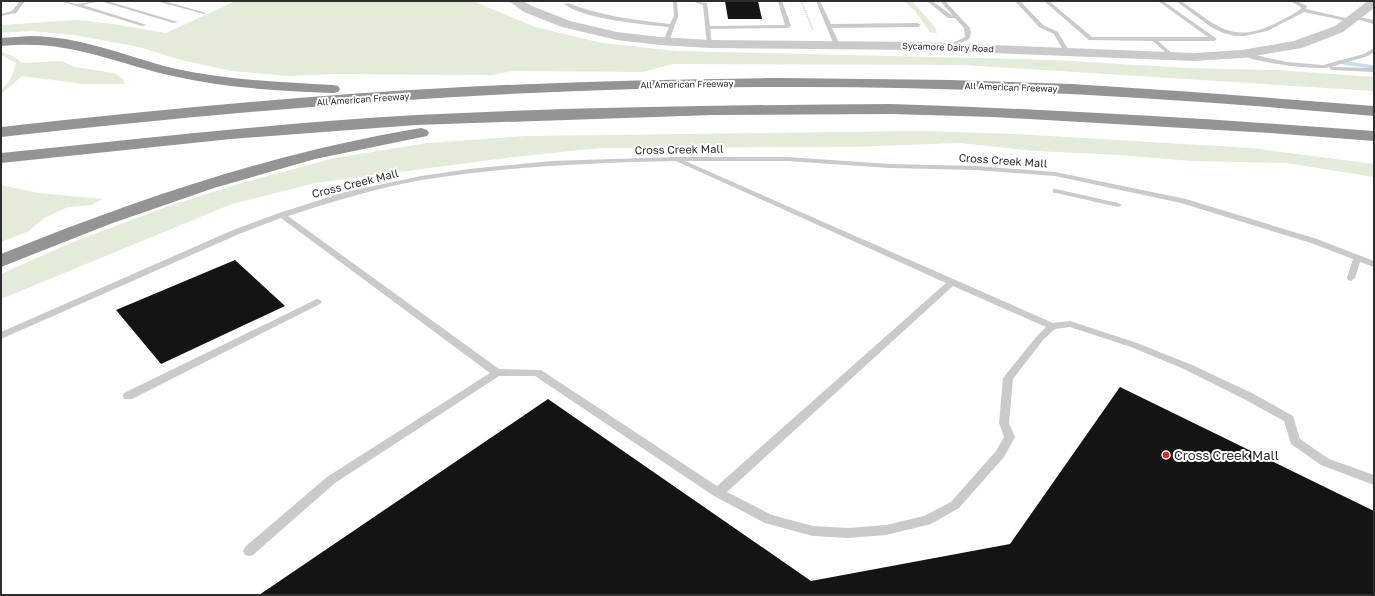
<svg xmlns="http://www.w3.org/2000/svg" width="1375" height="596" font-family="'Golos Text',sans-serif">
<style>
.green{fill:#e2ecd9}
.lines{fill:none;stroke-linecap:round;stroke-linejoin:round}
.stream{stroke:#c3dcee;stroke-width:3.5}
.building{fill:#141414}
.path{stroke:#cacaca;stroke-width:1.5;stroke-dasharray:1 1;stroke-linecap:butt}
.service{fill:#cacaca;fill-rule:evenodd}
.tertiary{fill:#cacaca;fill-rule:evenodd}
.motorway{fill:#949494;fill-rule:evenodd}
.poi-dot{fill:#f51e25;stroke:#fff;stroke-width:1.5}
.labels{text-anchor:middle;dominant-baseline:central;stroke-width:4;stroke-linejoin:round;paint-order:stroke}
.far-street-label{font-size:9px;fill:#2d2d2d;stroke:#fff}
.street-label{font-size:11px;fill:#2d2d2d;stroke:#fff}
.near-poi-label{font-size:13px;fill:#2d2d2d;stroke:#fff;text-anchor:start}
</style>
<rect width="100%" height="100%" fill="#fff"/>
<!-- green -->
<g class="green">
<path d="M 236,1 L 475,2 L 535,27 L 602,43 L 676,51 L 1055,60 L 1186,68 L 1277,70 L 1374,77 L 1374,91 L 964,65 L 673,64 L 643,72 L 513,71 L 492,75 L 332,74 L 289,76 L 232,71 L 181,60 L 139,47 L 74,35 L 31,31 L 1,33 L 1,25 L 77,20 L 113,24 L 166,33 Z"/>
<path d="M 904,1 L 912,1 L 935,27 L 937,33 L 930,32 L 915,11 Z"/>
<path d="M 1,52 L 13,56 L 22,63 L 61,61 L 75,67 L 114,73 L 123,79 L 125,84 L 84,84 L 22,76 L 1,94 L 1,90 C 10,82 13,75 16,63 L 1,55 Z"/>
<path d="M 921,131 L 1016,134 L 1251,148 L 1374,164 L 1374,177 L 1286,163 L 1192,161 L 1121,155 L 1034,151 L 961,143 L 849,147 L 601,148 L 513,157 L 315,183 L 232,204 L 1,299 L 1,274 L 68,244 L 169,206 L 242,183 L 335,158 L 427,143 L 526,136 Z"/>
<path d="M 1,185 L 39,193 L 103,199 L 91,205 L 68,207 L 44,218 L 29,231 L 1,242 Z"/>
</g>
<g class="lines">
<!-- stream -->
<path class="stream" d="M 1338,62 L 1374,67"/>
</g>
<!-- building -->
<g class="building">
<path d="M 725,1 L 758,1 L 762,19 L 728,19 Z"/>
<path d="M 235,260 L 285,306 L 161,364 L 116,310 Z"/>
<path d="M 1120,387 L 1374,511 L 1374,595 L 259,595 L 548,399 L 811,581 L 1010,544 Z"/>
</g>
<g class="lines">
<!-- path -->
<path class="path" d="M 801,1 L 813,30"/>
<!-- service -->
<g class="service">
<path d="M 20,1 L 25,1 L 16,13 L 1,16 L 1,14 L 12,11 Z"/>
<path d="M 60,1 C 66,1 70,3 76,4 C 83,4 92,1 99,1 L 83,5 L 147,25 L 142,26 Z"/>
<path d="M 100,1 L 107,1 L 178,22 L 173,23 Z"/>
<path d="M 156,1 L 164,1 L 206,13 L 204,14 Z"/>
<path d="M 673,1 L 677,1 L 678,16 L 669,42 L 666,44 L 663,42 L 669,27 C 642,24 586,20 564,4 L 568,3 C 601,16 635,20 670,24 L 674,16 Z"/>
<path d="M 692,1 L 707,3 L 710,26 L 785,25 L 778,1 L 782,1 L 791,26 L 788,28 L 710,29 L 712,44 L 707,45 L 703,5 Z"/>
<path d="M 816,1 L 820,1 L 831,24 L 918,23 L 921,25 L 918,27 L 832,28 L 840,45 L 837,47 L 834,45 Z"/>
<path d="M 927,1 L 932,1 L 953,16 L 941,2 L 945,1 L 970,28 L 971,33 L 969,39 L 951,48 L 947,48 L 947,46 L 965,37 L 964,28 L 955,18 L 948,18 Z"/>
<path d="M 1015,1 L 1020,1 L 1043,25 L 1058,32 L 1069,51 L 1068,52 L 1064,52 L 1054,34 L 1039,27 Z"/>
<path d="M 1044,1 L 1049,1 L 1092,37 L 1208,37 L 1158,1 L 1163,1 L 1217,39 L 1214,41 L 1158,41 L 1175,56 L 1175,58 L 1173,59 L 1153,41 L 1089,40 Z"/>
<path d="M 1176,1 L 1181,1 C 1216,25 1232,45 1276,23 C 1284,19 1295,14 1302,8 L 1291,1 L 1297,1 L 1307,6 L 1306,9 L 1354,20 L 1351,22 L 1304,12 L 1267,31 L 1245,36 L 1235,36 L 1223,33 L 1211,27 Z"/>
<path d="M 1354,16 L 1374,20 L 1374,24 L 1352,18 L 1352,17 Z"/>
<path d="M 1374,48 L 1374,52 L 1368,56 L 1331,67 L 1374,68 L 1374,72 L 1332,70 L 1330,69 L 1330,67 C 1315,71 1252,62 1239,54 L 1242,52 L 1287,62 L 1323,65 L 1364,54 Z"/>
<path d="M 675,157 L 787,157 L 890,164 L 976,166 L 1055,172 L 1186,199 L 1317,239 L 1374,261 L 1374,267 L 1360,262 L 1355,278 L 1351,281 L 1348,280 L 1347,278 L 1353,259 L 1311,243 L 1181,203 L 1055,176 L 976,170 L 890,168 L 787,161 L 685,161 L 1053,323 L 1070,321 L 1137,343 L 1192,365 L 1252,393 L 1293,416 L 1300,439 L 1329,459 L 1374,475 L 1374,485 L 1321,465 L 1291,444 L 1284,421 L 1244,399 L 1184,369 L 1131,347 L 1070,327 L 1055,329 L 1043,340 L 1013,379 L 1009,423 L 1015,437 L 1004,457 L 959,508 L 931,524 L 886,535 L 848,538 L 813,536 L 765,523 L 714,496 L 535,376 L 499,376 L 335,483 L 253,555 L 249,556 L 245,555 L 243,551 L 245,547 L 327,477 L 490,373 L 281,218 L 239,234 L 1,339 L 1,332 L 233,230 L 279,213 L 345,192 L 421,176 L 469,169 L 552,161 ZM 676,161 L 946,283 L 717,486 L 541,370 L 499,369 L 288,216 C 332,202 376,188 422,180 C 506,166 591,163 676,161 ZM 953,286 L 1046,327 L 1037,336 L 1003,378 L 999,423 L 1004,437 L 996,451 L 951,502 L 924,516 L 886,525 L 848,528 L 813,526 L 772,515 L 727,492 Z"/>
<path d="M 1053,189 L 1056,189 L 1118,203 L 1122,205 L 1118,207 L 1056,193 L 1053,193 Z"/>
<path d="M 317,299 L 320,300 L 322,302 L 320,304 L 132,399 L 124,399 L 123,396 L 124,393 Z"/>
</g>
<!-- tertiary -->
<path class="tertiary" d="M 509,1 L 523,1 L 532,6 L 570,21 L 617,32 L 660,37 L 709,40 L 918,42 L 1194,53 L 1242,50 L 1294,41 L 1335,26 L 1368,1 L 1374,1 L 1374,8 L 1343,32 L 1302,48 L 1242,58 L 1194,61 L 918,50 L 709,48 L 660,45 L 617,40 L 562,27 L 524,12 Z"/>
<!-- motorway -->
<g class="motorway">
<path d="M 30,36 C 80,36 125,56 172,68 C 225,80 279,82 333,85 L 338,86 L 340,89 L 338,92 L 333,93 C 279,91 226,88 173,76 C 110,62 69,39 1,46 L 1,38 Z"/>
<path d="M 780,78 L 951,80 L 1072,84 L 1193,92 L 1374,106 L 1374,116 C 1176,98 979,86 780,87 C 520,87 260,108 1,137 L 1,127 C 149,111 297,96 446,88 C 557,82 668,79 780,78 Z"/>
<path d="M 891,104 C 1052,109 1213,119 1374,131 L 1374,141 L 1270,133 L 993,117 L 891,114 L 713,115 L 416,125 L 231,139 L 1,163 L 1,153 C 139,139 277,123 416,115 C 574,107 733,105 891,104 Z"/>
<path d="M 421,128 L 427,130 L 429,133 L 427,136 L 315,159 L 214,188 L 110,224 L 1,267 L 1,254 C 141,198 272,153 421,128 Z"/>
</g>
</g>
<!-- markers -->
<circle class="poi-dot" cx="1166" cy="455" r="4"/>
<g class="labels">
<!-- far-street labels -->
<g class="far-street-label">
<text transform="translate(948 47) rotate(2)">Sycamore Dairy Road</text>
<text transform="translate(687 84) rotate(-1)">All American Freeway</text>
<text transform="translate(1011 87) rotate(2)">All American Freeway</text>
<text transform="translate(363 99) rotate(-4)">All American Freeway</text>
</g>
<!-- street labels -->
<g class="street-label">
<text transform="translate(679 149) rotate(-1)">Cross Creek Mall</text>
<text transform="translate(1003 160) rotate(4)">Cross Creek Mall</text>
<text transform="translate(355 183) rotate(-14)">Cross Creek Mall</text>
</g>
<!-- near-poi labels -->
<g class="near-poi-label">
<text x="1174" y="455">Cross Creek Mall</text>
</g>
</g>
<!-- border -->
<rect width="1375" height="596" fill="none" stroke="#2d2d2d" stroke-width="4"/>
</svg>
